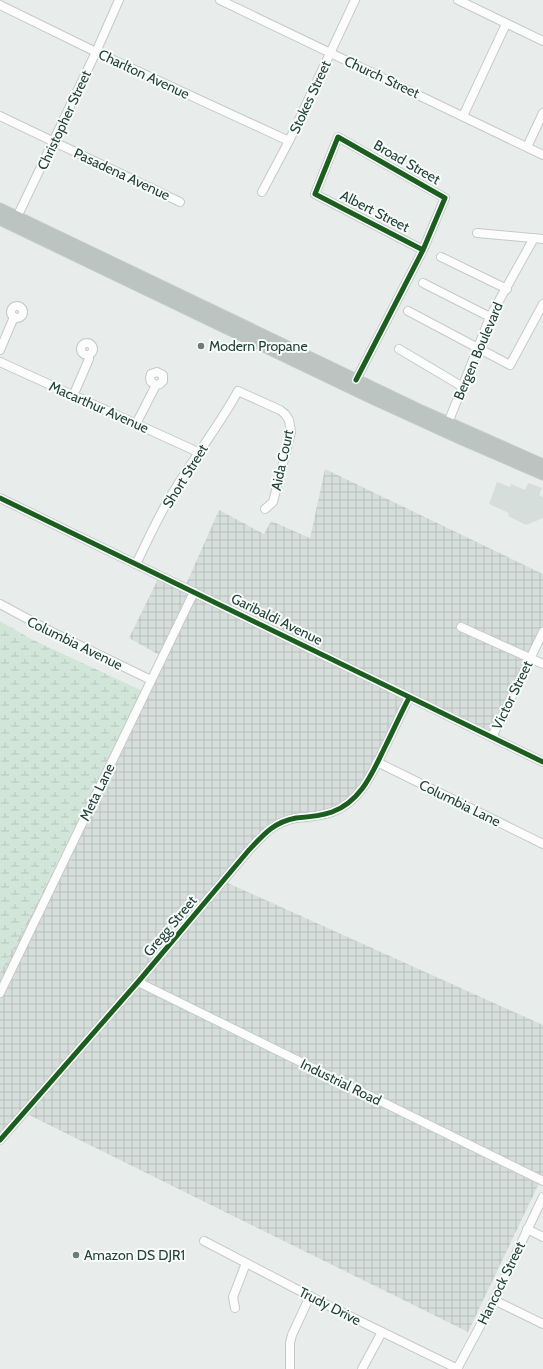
<svg xmlns="http://www.w3.org/2000/svg" width="543" height="1369" font-family="Cabin,sans-serif">
<style>
.built{fill:#d6dedb}
.industrial{fill:url(#industrial-grid)}
.wetland{fill:url(#wetland-marsh)}
.lines{fill:none;stroke-linecap:round;stroke-linejoin:round}
.minor-casing{stroke:#c5cac8;stroke-width:10}
.highway-casing{stroke:#c3ccc9;stroke-width:13}
.minor{stroke:#fcfcfc;stroke-width:8}
.highway{stroke:#bcc4c2;stroke-width:11}
.cycleway-casing{stroke:#f7fbf9;stroke-width:8}
.cycleway{stroke:#1b5e20;stroke-width:5}
.poi-dot{fill:#697e78;stroke:#f7fbf9;stroke-width:1.5}
.labels{text-anchor:middle;dominant-baseline:central;stroke-width:4;stroke-linejoin:round;paint-order:stroke}
.street-label{font-size:14px;fill:#24423a;stroke:#f7fbf9}
.poi-label{font-size:14px;fill:#24423a;stroke:#f7fbf9;text-anchor:start}
</style>
<defs>
<pattern id="industrial-grid" width="8" height="8" patternUnits="userSpaceOnUse"><rect width="8" height="8" fill="#d6dedb"/><path d="M0 4h8M4 0v8" fill="none" stroke="#b8c0bd"/></pattern>
<pattern id="wetland-marsh" width="20" height="14" patternUnits="userSpaceOnUse"><rect width="20" height="14" fill="#d1e6d8"/><path d="M1 5h8M5 5V1M11 12h8M15 12V8" fill="none" stroke="#b3c6ba"/></pattern>
</defs>
<rect width="100%" height="100%" fill="#e8edeb"/>
<!-- built -->
<path class="built" d="M 497,482 L 510,487 L 511,484 L 525,490 L 528,483 L 542,488 L 539,495 L 543,497 L 543,518 L 526,525 L 508,516 L 509,513 L 489,504 Z"/>
<!-- industrial -->
<path class="industrial" d="M 325,469 L 543,574 L 543,628 L 492,739 L 409,699 L 354,797 L 337,807 L 319,813 L 285,819 L 221,880 L 543,1025 L 543,1175 L 468,1332 L 27,1114 L 0,1144 L 0,973 L 113,756 L 161,656 L 129,638 L 159,577 L 184,589 L 219,510 L 264,534 L 271,521 L 310,538 Z"/>
<!-- wetland -->
<path class="wetland" d="M 0,621 L 31,639 L 145,692 L 0,973 Z"/>
<g class="lines">
<!-- minor casing -->
<g class="minor-casing">
<g id="minor">
<path d="M 220,0 L 543,155"/>
<path d="M 458,0 L 543,41"/>
<path d="M 0,5 L 96,52 L 289,141"/>
<path d="M 0,116 L 180,202"/>
<path d="M 463,116 L 506,24"/>
<path d="M 527,147 L 543,113"/>
<path d="M 262,192 L 289,141 L 355,0"/>
<path d="M 17,217 L 96,52 L 119,0"/>
<path d="M 477,233 L 543,239"/>
<path d="M 441,257 L 507,289"/>
<path d="M 423,283 L 490,317"/>
<circle cx="17" cy="312" r="6"/>
<path d="M 408,311 L 510,365 L 543,304"/>
<circle cx="87" cy="349" r="6"/>
<path d="M 399,349 L 463,387"/>
<path d="M 0,350 L 14,317"/>
<path d="M 0,362 L 198,452"/>
<path d="M 356,380 L 423,250 L 445,198 L 338,137 L 315,194 L 423,250"/>
<path d="M 73,396 L 89,359 L 88,355"/>
<path d="M 448,423 L 490,317 L 534,238"/>
<path d="M 136,424 L 156,385 L 160,384 L 163,381 L 163,375 L 157,372 L 151,374 L 150,378 L 151,382 L 156,385"/>
<path d="M 0,498 L 543,762"/>
<path d="M 136,564 C 148,540 159,514 174,491 C 194,457 219,426 238,391 L 280,410 L 285,414 L 289,420 L 291,432 L 273,502 L 265,509"/>
<path d="M 0,604 L 52,632 L 151,680"/>
<path d="M 461,627 L 543,664"/>
<path d="M 492,737 L 543,632"/>
<path d="M 377,762 L 543,844"/>
<path d="M 138,982 L 543,1181"/>
<path d="M 0,993 L 194,592"/>
<path d="M 0,1140 L 138,982 L 249,850 C 264,834 274,822 296,818 C 309,817 321,816 332,812 C 362,801 373,771 386,745 C 394,729 401,713 409,698"/>
<path d="M 527,1229 L 543,1237"/>
<path d="M 204,1241 L 327,1305 L 458,1369"/>
<path d="M 494,1300 L 543,1324"/>
<path d="M 235,1308 L 233,1297 L 246,1263"/>
<path d="M 290,1369 L 290,1343 L 292,1335 L 310,1296"/>
<path d="M 362,1369 L 382,1332"/>
<path d="M 457,1369 L 494,1300 L 543,1197"/>
</g>
</g>
<!-- highway casing -->
<g class="highway-casing">
<g id="highway">
<path d="M 0,209 L 421,411 L 543,465"/>
<path d="M 0,219 L 370,397 L 460,438 L 543,474"/>
</g>
</g>
<!-- minor -->
<use href="#minor" class="minor"/>
<!-- highway -->
<use href="#highway" class="highway"/>
<!-- cycleway casing -->
<g class="cycleway-casing">
<g id="cycleway">
<path d="M 356,380 L 423,250 L 445,198 L 338,137 L 315,194 L 423,250"/>
<path d="M 0,498 L 543,762"/>
<path d="M 0,1140 L 138,982 L 249,850 C 264,834 274,822 296,818 C 309,817 321,816 332,812 C 362,801 373,771 386,745 C 394,729 401,713 409,698"/>
</g>
</g>
<!-- cycleway -->
<use href="#cycleway" class="cycleway"/>
</g>
<!-- markers -->
<g class="poi-dot">
<circle cx="201" cy="346" r="4"/>
<circle cx="76" cy="1255" r="4"/>
</g>
<g class="labels">
<!-- street labels -->
<g class="street-label">
<text transform="translate(144 74) rotate(25)">Charlton Avenue</text>
<text transform="translate(382 77) rotate(25)">Church Street</text>
<text transform="translate(310 97) rotate(-65)">Stokes Street</text>
<text transform="translate(64 120) rotate(-65)">Christopher Street</text>
<text transform="translate(407 162) rotate(30)">Broad Street</text>
<text transform="translate(122 174) rotate(25)">Pasadena Avenue</text>
<text transform="translate(375 211) rotate(27)">Albert Street</text>
<text transform="translate(478 351) rotate(-67)">Bergen Boulevard</text>
<text transform="translate(99 407) rotate(24)">Macarthur Avenue</text>
<text transform="translate(282 460) rotate(-78)">Aida Court</text>
<text transform="translate(185 476) rotate(-58)">Short Street</text>
<text transform="translate(277 619) rotate(26)">Garibaldi Avenue</text>
<text transform="translate(75 643) rotate(26)">Columbia Avenue</text>
<text transform="translate(512 695) rotate(-64)">Victor Street</text>
<text transform="translate(97 792) rotate(-64)">Meta Lane</text>
<text transform="translate(460 803) rotate(26)">Columbia Lane</text>
<text transform="translate(170 926) rotate(-50)">Gregg Street</text>
<text transform="translate(341 1082) rotate(26)">Industrial Road</text>
<text transform="translate(501 1283) rotate(-64)">Hancock Street</text>
<text transform="translate(330 1306) rotate(27)">Trudy Drive</text>
</g>
<!-- poi labels -->
<g class="poi-label">
<text x="209" y="346">Modern Propane</text>
<text x="84" y="1255">Amazon DS DJR1</text>
</g>
</g>
</svg>
